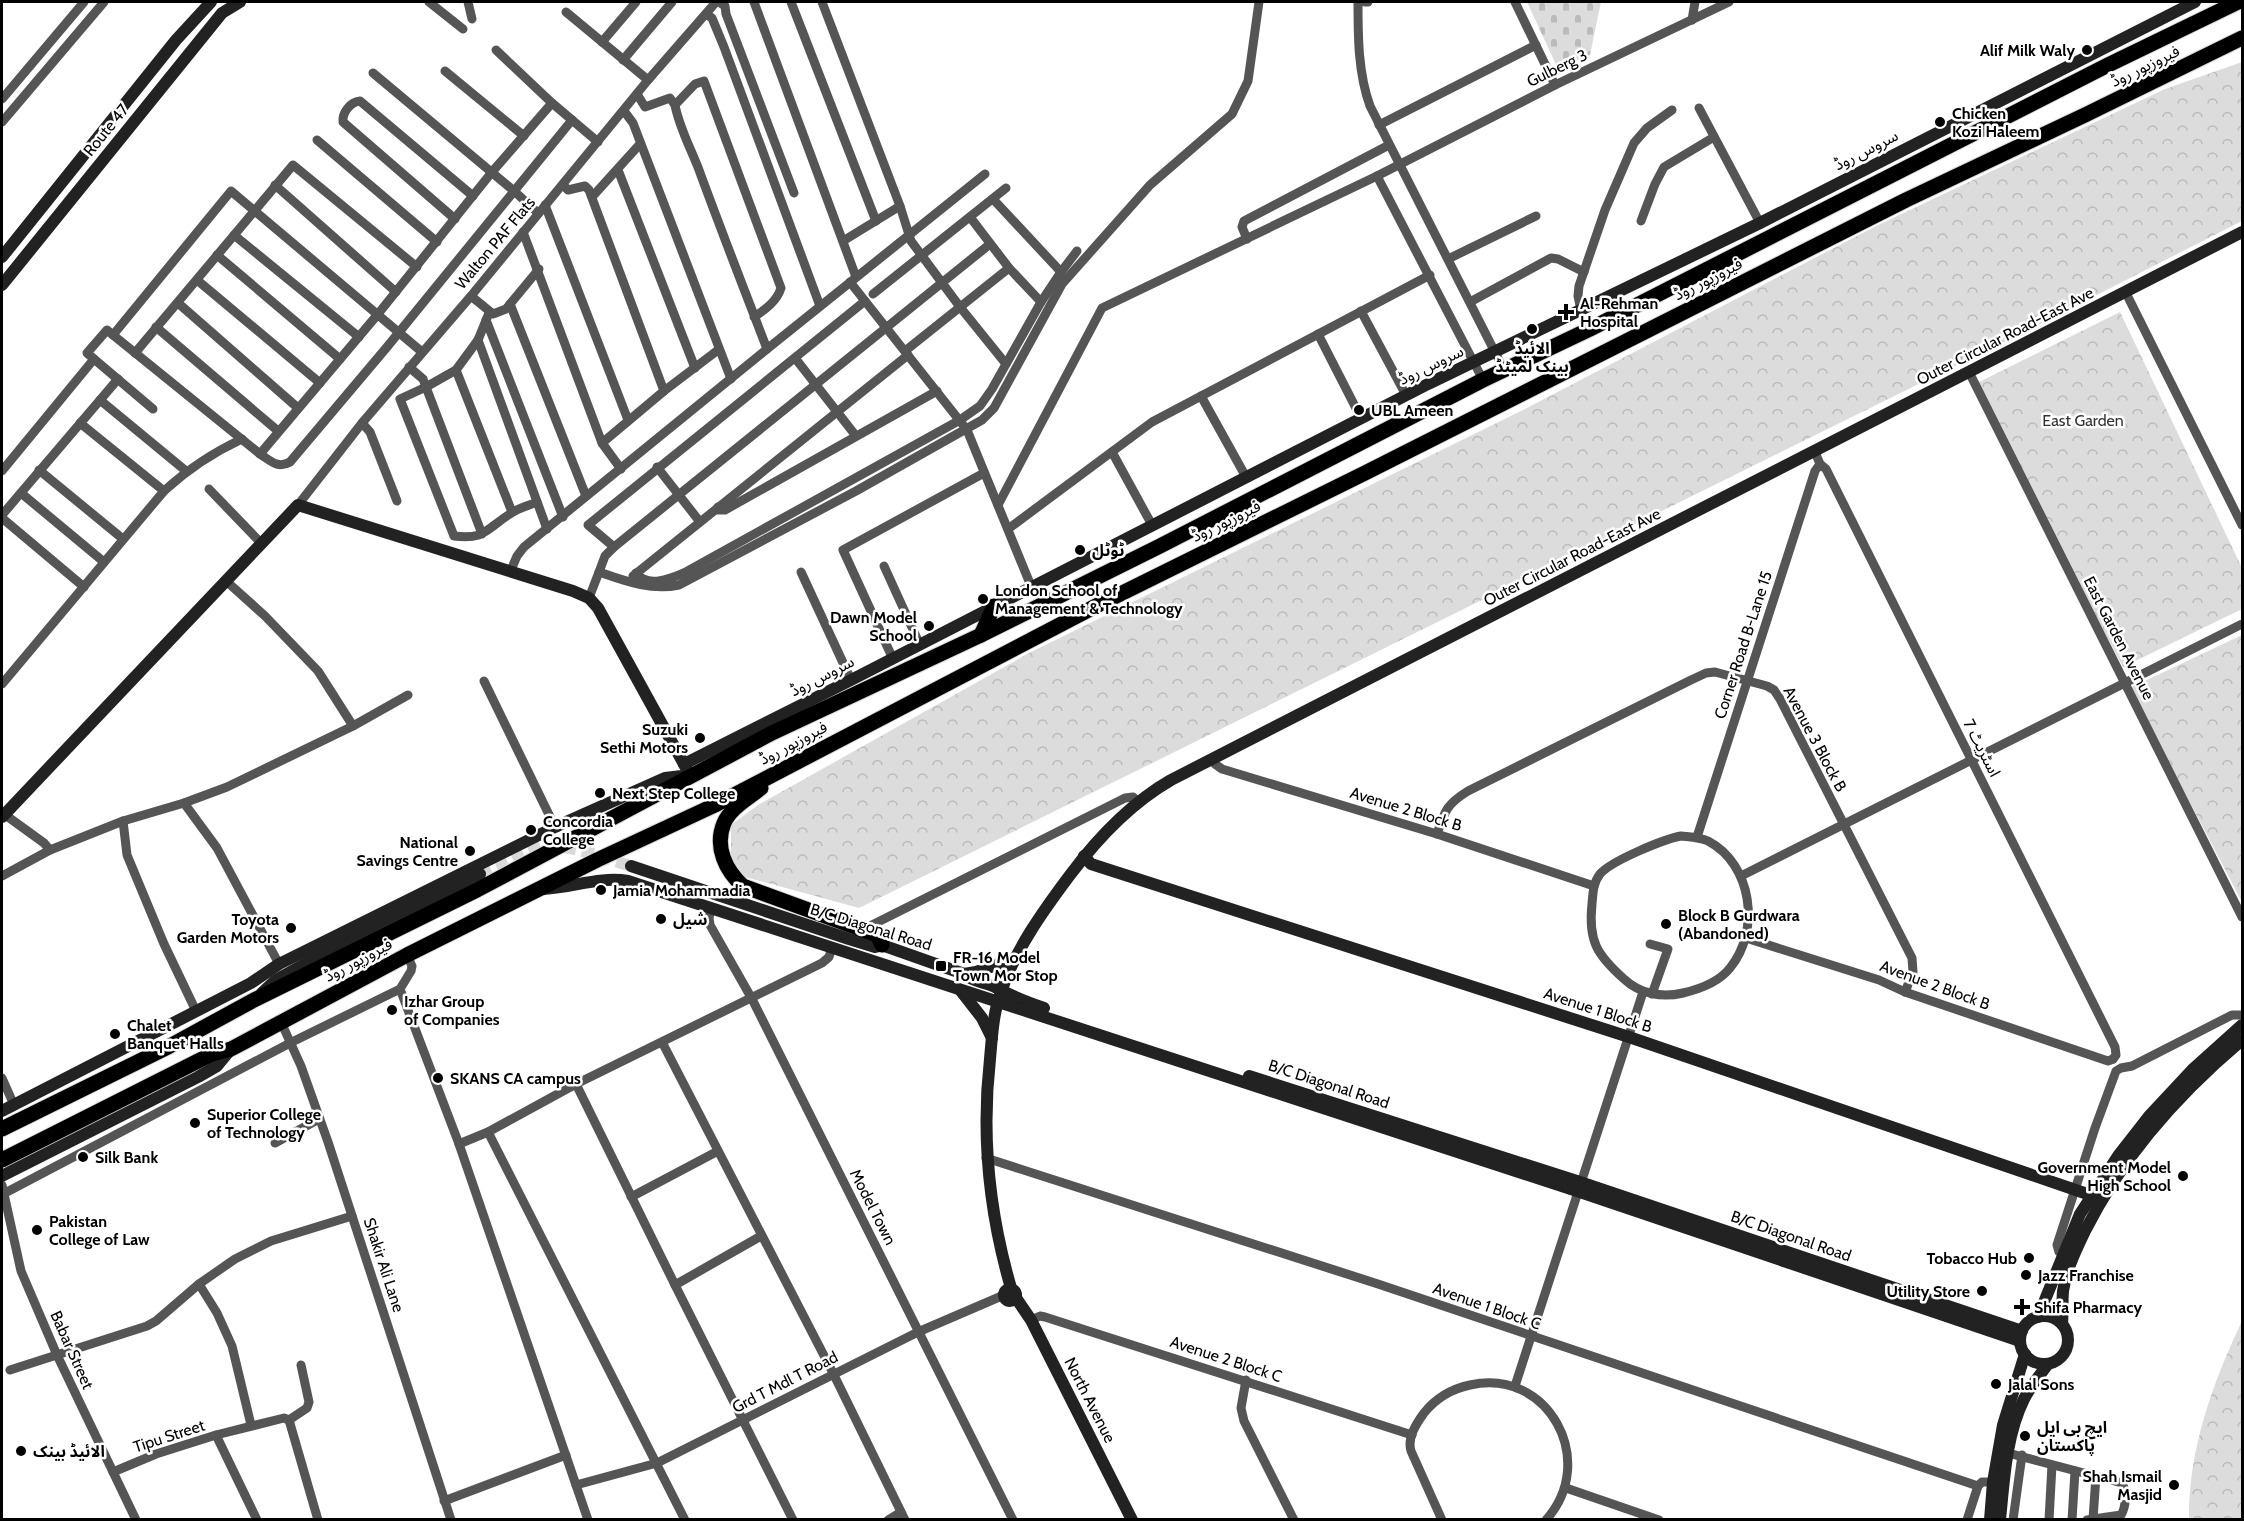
<svg xmlns="http://www.w3.org/2000/svg" width="2244" height="1521" font-family="Cabin,'Noto Sans Arabic',sans-serif">
<style>
.cemetery{fill:url(#cemetery-stones)}
.park{fill:url(#park-crowns)}
.lines{fill:none;stroke-linecap:round;stroke-linejoin:round}
.secondary-tunnel{stroke:#d9d9d9;stroke-width:12;stroke-dasharray:12 6;stroke-linecap:butt}
.primary-casing{stroke:#dbdbdb;stroke-width:17}
.street{stroke:#555;stroke-width:9}
.secondary{stroke:#222;stroke-width:12}
.primary{stroke:#000;stroke-width:15}
.poi-dot{fill:#000;stroke:#fff;stroke-width:2}
.labels{text-anchor:middle;dominant-baseline:central;stroke-width:5;stroke-linejoin:round;paint-order:stroke}
.poi-label{font-size:16px;font-weight:bold;fill:#000;stroke:#fff;text-anchor:start}
.street-label{font-size:16px;fill:#000;stroke:#fff}
.park-label{font-size:16px;fill:#333;stroke:#fff}
</style>
<defs>
<pattern id="cemetery-stones" width="16" height="16" patternUnits="userSpaceOnUse" patternTransform="scale(1.5)"><rect width="16" height="16" fill="#dcdcdc"/><path d="M2 7V4a2 2 0 0 1 4 0v3zM10 15v-3a2 2 0 0 1 4 0v3z" fill="#bbb"/></pattern>
<pattern id="park-crowns" width="20" height="18" patternUnits="userSpaceOnUse" patternTransform="scale(1.5)"><rect width="20" height="18" fill="#dcdcdc"/><path d="M2 6a3 3 0 1 1 6 0M12 15a3 3 0 1 1 6 0" fill="none" stroke="#bbb"/></pattern>
</defs>
<rect width="100%" height="100%" fill="#fff"/>
<!-- cemetery -->
<path class="cemetery" d="M 1527,2 L 1601,2 L 1590,55 L 1558,69 Z"/>
<!-- park -->
<g class="park">
<path d="M 2242,62 L 2242,221 L 2034,327 L 859,908 L 745,877 L 731,864 L 731,825 L 758,805 L 1029,653 L 1523,410 L 1874,227 L 2165,89 Z"/>
<path d="M 2120,312 L 2242,568 L 2242,609 L 2123,667 L 1973,385 Z"/>
<path d="M 2242,635 L 2242,902 L 2130,688 Z"/>
<path d="M 2242,1321 L 2242,1519 L 2189,1519 C 2188,1450 2213,1382 2242,1321 Z"/>
</g>
<g class="lines">
<!-- secondary-tunnel -->
<path class="secondary-tunnel" d="M 480,874 C 498,865 516,855 535,849 C 562,840 604,858 631,866"/>
<!-- primary casing -->
<g class="primary-casing">
<g id="primary">
<path d="M 981,635 L 994,606"/>
<path d="M 761,788 C 749,798 730,808 724,823 C 714,847 726,871 743,886 L 877,935 L 882,945"/>
<path d="M 2,1129 L 168,1047 L 254,1000 L 477,890 L 772,733 L 981,635 L 1160,546 L 1483,380 L 1590,329 L 2108,65 L 2238,2"/>
<path d="M 2,1160 L 212,1054 L 231,1049 L 407,955 L 597,860 L 715,805 L 1096,606 L 1365,473 L 1906,200 L 2085,115 L 2242,38"/>
</g>
</g>
<!-- street -->
<g class="street">
<path d="M 429,2 L 463,29"/>
<path d="M 468,2 L 472,19"/>
<path d="M 719,2 L 725,6 L 726,14 L 794,193"/>
<path d="M 754,2 L 856,277"/>
<path d="M 791,2 L 876,221"/>
<path d="M 822,2 L 900,206 L 911,241 L 960,307 L 1006,364"/>
<path d="M 1358,2 C 1358,36 1358,73 1370,106 L 1504,370"/>
<path d="M 1365,2 L 1368,2"/>
<path d="M 1515,2 L 1555,85"/>
<path d="M 566,12 L 648,80"/>
<path d="M 706,14 L 712,18 L 724,47 L 820,306"/>
<path d="M 1692,20 L 1695,2"/>
<path d="M 602,42 L 636,2"/>
<path d="M 496,50 L 552,103 L 598,142"/>
<path d="M 623,60 L 672,2"/>
<path d="M 445,71 L 524,136"/>
<path d="M 373,73 L 514,191 L 538,213"/>
<path d="M 637,94 L 645,107 L 670,98 L 675,105"/>
<path d="M 2,99 L 84,2"/>
<path d="M 1699,108 L 1760,223"/>
<path d="M 624,111 L 633,123 L 731,379"/>
<path d="M 2,122 L 104,2"/>
<path d="M 1379,125 L 1536,45"/>
<path d="M 317,140 L 437,242"/>
<path d="M 618,170 L 695,368"/>
<path d="M 1377,176 L 1555,85 L 1729,2"/>
<path d="M 275,185 L 396,292"/>
<path d="M 563,185 L 568,190 L 585,186 L 589,190 L 664,391"/>
<path d="M 592,197 L 640,144"/>
<path d="M 545,205 L 628,420"/>
<path d="M 970,217 L 1009,268 L 1041,302"/>
<path d="M 455,219 L 343,122 C 342,113 350,102 360,101 L 473,196"/>
<path d="M 1641,221 L 1655,184 L 1664,167 L 1714,137"/>
<path d="M 523,232 L 602,443 L 621,469"/>
<path d="M 234,235 L 359,337"/>
<path d="M 1247,239 L 1242,227 L 1244,221 L 1389,145"/>
<path d="M 843,241 L 900,206"/>
<path d="M 217,255 L 340,359"/>
<path d="M 1448,259 L 1536,216"/>
<path d="M 1061,272 L 1077,251"/>
<path d="M 197,280 L 320,383"/>
<path d="M 850,282 L 967,430 L 1031,586"/>
<path d="M 2126,293 L 2242,525"/>
<path d="M 873,294 L 1006,188"/>
<path d="M 471,296 L 493,314 L 506,309 L 539,269"/>
<path d="M 1470,302 L 1551,258 L 1558,259 L 1584,272"/>
<path d="M 178,303 L 298,408"/>
<path d="M 510,304 L 586,496"/>
<path d="M 1581,310 L 1578,296 L 1579,286 L 1605,210 L 1634,143 L 1647,128 L 1672,110"/>
<path d="M 1361,311 L 1406,395"/>
<path d="M 489,313 L 478,340 L 547,529"/>
<path d="M 754,317 C 766,309 777,301 781,288 L 704,81 L 695,84 L 675,105 C 679,127 691,149 699,170 C 721,230 744,289 767,349"/>
<path d="M 486,320 L 563,517"/>
<path d="M 156,327 L 278,431"/>
<path d="M 1318,334 L 1361,418"/>
<path d="M 113,335 L 260,454 C 271,461 278,469 290,462 L 387,347 L 572,120"/>
<path d="M 905,351 L 1009,268"/>
<path d="M 135,353 L 293,165 L 417,267"/>
<path d="M 795,358 L 856,436"/>
<path d="M 94,359 L 153,409"/>
<path d="M 409,367 L 423,379 L 426,387 L 456,370 L 478,340"/>
<path d="M 456,370 L 512,512"/>
<path d="M 1969,372 L 2242,917"/>
<path d="M 1201,396 L 1246,477"/>
<path d="M 100,400 L 186,471"/>
<path d="M 80,423 L 164,491"/>
<path d="M 362,423 L 370,432 L 397,501"/>
<path d="M 602,443 L 664,391 L 718,350"/>
<path d="M 1112,452 L 1152,525"/>
<path d="M 1815,452 L 1820,464 L 1826,469 L 2115,1047 L 2116,1055 L 2113,1059"/>
<path d="M 260,454 L 378,314 L 492,172 L 552,103"/>
<path d="M 657,467 L 700,522"/>
<path d="M 39,470 L 123,539"/>
<path d="M 2,471 L 94,359 L 87,353 L 107,330 L 113,335 L 231,191 L 422,352"/>
<path d="M 209,489 L 261,543"/>
<path d="M 21,493 L 104,562"/>
<path d="M 298,505 L 362,423 L 471,296 L 648,80 L 716,2"/>
<path d="M 998,505 L 1102,308 L 1377,176 L 1483,380"/>
<path d="M 718,507 L 719,510 L 725,510 L 937,391"/>
<path d="M 2,515 L 118,379"/>
<path d="M 2,518 L 84,587"/>
<path d="M 1008,529 L 1152,422 L 1430,275"/>
<path d="M 482,534 L 426,387 L 400,399 L 454,536 C 485,540 486,529 510,514 C 518,508 528,506 537,502"/>
<path d="M 614,547 L 588,525 L 865,301"/>
<path d="M 884,566 L 920,645"/>
<path d="M 511,570 L 517,556 L 524,547 L 767,349 L 985,174"/>
<path d="M 599,572 L 605,556 L 614,547 L 990,244"/>
<path d="M 801,572 L 851,680"/>
<path d="M 636,573 C 647,588 670,579 684,573 L 960,420 L 980,406 L 992,389 L 1041,302 L 1061,272 L 993,199"/>
<path d="M 633,576 L 908,355"/>
<path d="M 225,580 L 265,616 L 318,671 L 353,726"/>
<path d="M 589,598 L 599,572 C 625,581 651,591 679,585 L 856,491 L 982,420 L 994,408 L 1062,284 L 1150,185 L 1232,114 L 1248,81 L 1259,2"/>
<path d="M 893,659 L 843,550 L 984,473"/>
<path d="M 484,681 L 555,827"/>
<path d="M 2,684 L 164,491 C 188,469 212,453 242,439"/>
<path d="M 1213,759 L 1215,764 L 1222,769 L 1437,834 L 1594,886"/>
<path d="M 184,803 L 217,848 L 279,964"/>
<path d="M 4,814 L 44,843 L 50,850"/>
<path d="M 123,821 L 127,855 L 164,944 L 196,1011"/>
<path d="M 1437,834 C 1445,810 1447,804 1468,791 L 1691,680 L 1706,673 L 1715,672 L 1767,686 L 1774,690 L 1780,699 L 1912,958 L 1913,972 L 1905,992"/>
<path d="M 1681,836 C 1690,837 1699,837 1708,841 C 1752,864 1761,930 1730,968 C 1719,982 1700,989 1683,993 C 1662,998 1640,994 1624,979 C 1597,955 1588,941 1592,904 C 1593,893 1593,883 1600,874 C 1611,861 1664,839 1681,836 Z"/>
<path d="M 1697,837 L 1815,471 L 1820,464"/>
<path d="M 2,876 L 50,850 L 123,821 L 184,803 L 227,787 L 353,726 L 408,695"/>
<path d="M 1741,876 L 2242,624"/>
<path d="M 711,909 L 709,918 L 710,925 L 752,999 L 1013,1520"/>
<path d="M 862,930 L 1125,798 L 1133,797 L 1139,802"/>
<path d="M 1746,938 L 1879,980 L 1905,992 L 2102,1059 L 2108,1061 L 2113,1059"/>
<path d="M 1650,944 L 1668,949 L 1652,994"/>
<path d="M 400,989 L 459,1144 L 588,1520"/>
<path d="M 281,1022 L 301,1066 L 328,1142 L 451,1520"/>
<path d="M 662,1042 L 833,1373 L 905,1520"/>
<path d="M 2,1078 L 14,1105"/>
<path d="M 576,1084 L 675,1285 L 793,1520"/>
<path d="M 488,1132 L 685,1520"/>
<path d="M 275,1143 L 319,1119"/>
<path d="M 459,1144 L 488,1132 L 576,1084 L 822,963 L 829,957 L 832,948"/>
<path d="M 986,1158 L 1378,1284 L 1978,1486"/>
<path d="M 2,1185 L 21,1271 L 57,1355 L 136,1520"/>
<path d="M 5,1193 L 292,1042 L 400,989 L 411,971 L 412,966 L 407,955"/>
<path d="M 631,1197 L 718,1151"/>
<path d="M 2063,1253 L 2059,1252 L 2057,1245 L 2095,1128 L 2116,1071 L 2121,1068 L 2132,1066 L 2232,1015 L 2242,1015"/>
<path d="M 199,1284 L 217,1313 L 232,1346 L 251,1425"/>
<path d="M 675,1285 L 761,1236"/>
<path d="M 1031,1320 L 1040,1316 L 1045,1317 L 1412,1435"/>
<path d="M 10,1370 L 147,1326 L 156,1321 L 199,1284 L 235,1259 L 271,1241 L 352,1216"/>
<path d="M 1246,1380 L 1241,1408 L 1244,1421 L 1294,1520"/>
<path d="M 1515,1386 L 1643,992"/>
<path d="M 289,1420 L 318,1520"/>
<path d="M 216,1435 L 284,1418 L 289,1420 L 307,1408 L 309,1402 L 301,1365"/>
<path d="M 2008,1453 L 2122,1483 C 2127,1492 2126,1507 2121,1515 L 2087,1520"/>
<path d="M 113,1472 L 156,1454 L 216,1435 L 257,1520"/>
<path d="M 576,1485 L 657,1463 L 918,1332 L 1004,1295"/>
<path d="M 1566,1488 L 1659,1520"/>
<path d="M 444,1501 L 566,1455"/>
<path d="M 2093,1519 L 2096,1476"/>
<path d="M 888,1520 L 901,1512"/>
<path d="M 1442,1520 L 1411,1451 C 1407,1438 1416,1424 1424,1413 C 1436,1398 1451,1389 1470,1385 C 1548,1367 1599,1461 1546,1520"/>
<path d="M 1967,1520 L 1978,1486 L 1982,1482 L 1993,1482"/>
<path d="M 2013,1520 L 2022,1455"/>
<path d="M 2049,1520 L 2052,1465"/>
<path d="M 2072,1520 L 2075,1471"/>
</g>
<!-- secondary -->
<g class="secondary">
<path d="M 2,257 L 176,40 L 211,2"/>
<path d="M 2,285 L 222,13 L 240,2"/>
<path d="M 684,764 L 851,680 L 1428,384 L 1760,223 L 2195,2"/>
<path d="M 2,817 L 298,505 L 573,591 L 589,598 L 598,608 L 690,775 L 665,778 L 555,827 L 279,964 L 251,983 L 2,1111"/>
<path d="M 1084,856 L 1091,864 L 1629,1037 L 2102,1199"/>
<path d="M 631,866 L 849,939 L 875,947 L 882,945 L 964,974 C 973,982 985,982 995,987 C 1011,996 1027,1002 1044,1008"/>
<path d="M 542,889 C 571,888 600,876 628,881 L 1577,1191 L 2020,1341"/>
<path d="M 964,974 L 976,972 L 1016,958"/>
<path d="M 961,991 L 982,1018 L 992,1038"/>
<path d="M 262,993 L 276,980 L 348,940 L 480,874"/>
<path d="M 1249,1076 L 1580,1182 L 2022,1331"/>
<path d="M 2,1176 L 198,1077 L 217,1066 L 231,1049"/>
<path d="M 1011,1288 C 989,1212 981,1138 990,1059 C 992,1037 993,1013 1001,992 C 1015,950 1043,911 1070,875 C 1097,839 1131,803 1171,780 L 2242,232"/>
<circle cx="1010" cy="1295" r="6"/>
<path d="M 1016,1298 L 1031,1320 L 1132,1520"/>
<circle cx="2044" cy="1340" r="24"/>
<path d="M 2038,1317 L 2080,1214 L 2118,1156 L 2150,1115 L 2192,1070 L 2242,1025"/>
<path d="M 2062,1324 C 2063,1313 2062,1302 2063,1291 C 2066,1270 2076,1250 2085,1231 C 2122,1157 2179,1093 2242,1040"/>
<path d="M 1990,1520 L 1993,1482 L 2003,1425 L 2025,1354"/>
<path d="M 2000,1520 C 2004,1480 2006,1435 2024,1399 C 2030,1387 2040,1375 2048,1364"/>
</g>
<!-- primary -->
<use href="#primary" class="primary"/>
</g>
<!-- markers -->
<g class="poi-dot">
<circle cx="2087" cy="50" r="6"/>
<circle cx="1940" cy="122" r="6"/>
<path d="M1563 303h6v6h6v6h-6v6h-6v-6h-6v-6h6z"/>
<circle cx="1532" cy="329" r="6"/>
<circle cx="1359" cy="410" r="6"/>
<circle cx="1080" cy="550" r="6"/>
<circle cx="983" cy="599" r="6"/>
<circle cx="929" cy="626" r="6"/>
<circle cx="700" cy="738" r="6"/>
<circle cx="600" cy="793" r="6"/>
<circle cx="531" cy="830" r="6"/>
<circle cx="470" cy="851" r="6"/>
<circle cx="601" cy="890" r="6"/>
<circle cx="661" cy="919" r="6"/>
<circle cx="1666" cy="924" r="6"/>
<circle cx="291" cy="928" r="6"/>
<rect x="935" y="960" width="12" height="12" rx="3"/>
<circle cx="392" cy="1010" r="6"/>
<circle cx="115" cy="1034" r="6"/>
<circle cx="438" cy="1078" r="6"/>
<circle cx="195" cy="1123" r="6"/>
<circle cx="83" cy="1157" r="6"/>
<circle cx="2183" cy="1176" r="6"/>
<circle cx="37" cy="1230" r="6"/>
<circle cx="2029" cy="1258" r="6"/>
<circle cx="2026" cy="1275" r="6"/>
<circle cx="1982" cy="1291" r="6"/>
<path d="M2019 1298h6v6h6v6h-6v6h-6v-6h-6v-6h6z"/>
<circle cx="1996" cy="1384" r="6"/>
<circle cx="2025" cy="1436" r="6"/>
<circle cx="21" cy="1451" r="6"/>
<circle cx="2174" cy="1485" r="6"/>
</g>
<g class="labels">
<!-- poi labels -->
<g class="poi-label">
<text x="2075" y="50" text-anchor="end">Alif Milk Waly</text>
<text x="1952" y="113">Chicken<tspan x="1952" dy="18">Kozi Haleem</tspan></text>
<text x="1580" y="303">Al-Rehman<tspan x="1580" dy="18">Hospital</tspan></text>
<text x="1532" y="348" text-anchor="middle">الائیڈ<tspan x="1532" dy="18">بینک لمیٹڈ</tspan></text>
<text x="1371" y="410">UBL Ameen</text>
<text x="1092" y="550">ٹوٹل</text>
<text x="995" y="590">London School of<tspan x="995" dy="18">Management &amp; Technology</tspan></text>
<text x="917" y="617" text-anchor="end">Dawn Model<tspan x="917" dy="18">School</tspan></text>
<text x="688" y="729" text-anchor="end">Suzuki<tspan x="688" dy="18">Sethi Motors</tspan></text>
<text x="612" y="793">Next Step College</text>
<text x="543" y="821">Concordia<tspan x="543" dy="18">College</tspan></text>
<text x="458" y="842" text-anchor="end">National<tspan x="458" dy="18">Savings Centre</tspan></text>
<text x="613" y="890">Jamia Mohammadia</text>
<text x="1678" y="915">Block B Gurdwara<tspan x="1678" dy="18">(Abandoned)</tspan></text>
<text x="279" y="919" text-anchor="end">Toyota<tspan x="279" dy="18">Garden Motors</tspan></text>
<text x="673" y="919">شیل</text>
<text x="953" y="957">FR-16 Model<tspan x="953" dy="18">Town Mor Stop</tspan></text>
<text x="404" y="1001">Izhar Group<tspan x="404" dy="18">of Companies</tspan></text>
<text x="127" y="1025">Chalet<tspan x="127" dy="18">Banquet Halls</tspan></text>
<text x="450" y="1078">SKANS CA campus</text>
<text x="207" y="1114">Superior College<tspan x="207" dy="18">of Technology</tspan></text>
<text x="95" y="1157">Silk Bank</text>
<text x="2171" y="1167" text-anchor="end">Government Model<tspan x="2171" dy="18">High School</tspan></text>
<text x="49" y="1221">Pakistan<tspan x="49" dy="18">College of Law</tspan></text>
<text x="2017" y="1258" text-anchor="end">Tobacco Hub</text>
<text x="2038" y="1275">Jazz Franchise</text>
<text x="1970" y="1291" text-anchor="end">Utility Store</text>
<text x="2034" y="1307">Shifa Pharmacy</text>
<text x="2008" y="1384">Jalal Sons</text>
<text x="2037" y="1427">ایچ بی ایل<tspan x="2037" dy="18">پاکستان</tspan></text>
<text x="33" y="1451">الائیڈ بینک</text>
<text x="2162" y="1476" text-anchor="end">Shah Ismail<tspan x="2162" dy="18">Masjid</tspan></text>
</g>
<!-- street labels -->
<g class="street-label">
<text transform="translate(2145 66) rotate(-26)">فیروزپور روڈ</text>
<text transform="translate(1557 68) rotate(-26)">Gulberg 3</text>
<text transform="translate(106 130) rotate(-51)">Route 47</text>
<text transform="translate(1866 150) rotate(-27)">سروس روڈ</text>
<text transform="translate(495 243) rotate(-50)">Walton PAF Flats</text>
<text transform="translate(1708 279) rotate(-27)">فیروزپور روڈ</text>
<text transform="translate(2005 336) rotate(-27)">Outer Circular Road-East Ave</text>
<text transform="translate(1431 365) rotate(-26)">سروس روڈ</text>
<text transform="translate(1226 521) rotate(-26)">فیروزپور روڈ</text>
<text transform="translate(1572 557) rotate(-27)">Outer Circular Road-East Ave</text>
<text transform="translate(2119 638) rotate(63)">East Garden Avenue</text>
<text transform="translate(1743 645) rotate(-72)">Corner Road B-Lane 15</text>
<text transform="translate(822 676) rotate(-27)">سروس روڈ</text>
<text transform="translate(1815 739) rotate(62)">Avenue 3 Block B</text>
<text transform="translate(793 743) rotate(-28)">فیروزپور روڈ</text>
<text transform="translate(1982 748) rotate(63)">اسٹریٹ 7</text>
<text transform="translate(1406 809) rotate(17)">Avenue 2 Block B</text>
<text transform="translate(871 927) rotate(17)">B/C Diagonal Road</text>
<text transform="translate(358 960) rotate(-28)">فیروزپور روڈ</text>
<text transform="translate(1935 985) rotate(20)">Avenue 2 Block B</text>
<text transform="translate(1598 1010) rotate(18)">Avenue 1 Block B</text>
<text transform="translate(1329 1084) rotate(18)">B/C Diagonal Road</text>
<text transform="translate(873 1207) rotate(63)">Model Town</text>
<text transform="translate(1791 1236) rotate(19)">B/C Diagonal Road</text>
<text transform="translate(384 1265) rotate(72)">Shakir Ali Lane</text>
<text transform="translate(1487 1306) rotate(19)">Avenue 1 Block C</text>
<text transform="translate(72 1350) rotate(66)">Babar Street</text>
<text transform="translate(1226 1359) rotate(18)">Avenue 2 Block C</text>
<text transform="translate(785 1382) rotate(-27)">Grd T Mdl T Road</text>
<text transform="translate(1090 1400) rotate(63)">North Avenue</text>
<text transform="translate(169 1436) rotate(-18)">Tipu Street</text>
</g>
<!-- park labels -->
<g class="park-label">
<text x="2083" y="420">East Garden</text>
</g>
</g>
<!-- border -->
<rect width="2244" height="1521" fill="none" stroke="#000000" stroke-width="6"/>
</svg>
